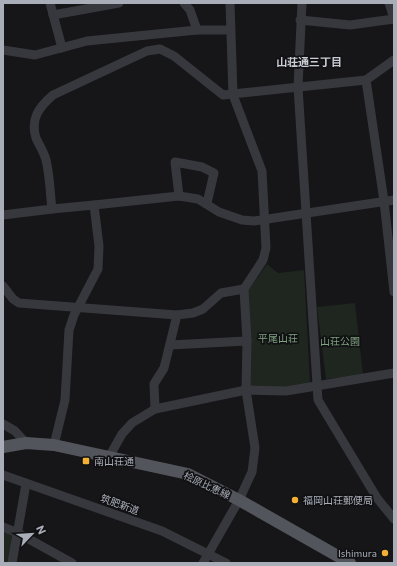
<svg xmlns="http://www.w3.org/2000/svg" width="397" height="566" font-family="Commissioner,'Noto Sans JP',sans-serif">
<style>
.green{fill:#1e261f}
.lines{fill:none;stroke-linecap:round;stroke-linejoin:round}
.minor{stroke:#37383d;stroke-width:9}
.major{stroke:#53555c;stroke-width:12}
.poi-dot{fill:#f2b134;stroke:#111113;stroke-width:1.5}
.labels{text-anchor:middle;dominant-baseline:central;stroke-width:3.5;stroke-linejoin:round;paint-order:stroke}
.park-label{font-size:10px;fill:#7fa381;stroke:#111113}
.poi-label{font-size:10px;fill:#a8adb8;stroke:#111113;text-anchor:start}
.street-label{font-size:10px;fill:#a8adb8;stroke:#111113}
.neighbourhood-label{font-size:11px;font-weight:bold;fill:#c9ccd4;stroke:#111113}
</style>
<rect width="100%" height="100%" fill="#161618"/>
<!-- green -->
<g class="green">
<path d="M 267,264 L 278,273 L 304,270 L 310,384 L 290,390 L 250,388 L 248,291 Z"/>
<path d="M 355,303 L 363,375 L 326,379 L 317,307 Z"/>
<path d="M 3,530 L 14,536 L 8,563 L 3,563 Z"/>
</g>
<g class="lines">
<!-- minor -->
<g class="minor">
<path d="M 50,3 L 62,48"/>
<path d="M 184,3 L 190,10 L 197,30 L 230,30"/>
<path d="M 302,3 L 298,87 L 318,400 L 377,498 L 394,519"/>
<path d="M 389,3 L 394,18"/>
<path d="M 53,15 L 119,3"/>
<path d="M 300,20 L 350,25 L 394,19"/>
<path d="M 3,50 L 35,55 L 87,41 L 197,30"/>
<path d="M 394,60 L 366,80 L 384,201 L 394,292"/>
<path d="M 179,196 L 175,162 L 202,167 L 214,173 L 207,203"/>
<path d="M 94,205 L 179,196 L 198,199 L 219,212 L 242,220 L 254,221 L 394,200"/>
<path d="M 52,209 L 94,205 L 99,246 L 98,269 L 74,315 L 69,330 L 65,400 L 54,445"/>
<path d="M 3,215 L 52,209 C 50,193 50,176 46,160 C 44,152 39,145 36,138 C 30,119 39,107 53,95 L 147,51 L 160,49 L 174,56 L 223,95 L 366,80"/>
<path d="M 3,286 L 13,299 L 19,303 L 177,315"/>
<path d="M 170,345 L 247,341"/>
<path d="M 155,409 L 154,384 L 164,368 L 177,315 L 193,313 L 203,309 L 221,293 L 244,289"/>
<path d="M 3,424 L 15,431 L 26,443"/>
<path d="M 109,457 L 122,434 L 132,423 L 155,409 L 246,390 L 286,391 L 394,373"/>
<path d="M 3,475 L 162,531 L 226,563"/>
<path d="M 3,527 L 18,533 L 72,563"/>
<path d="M 12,563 L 26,484"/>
<path d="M 203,563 L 239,500 L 252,472 L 255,448 L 246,390 L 247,341 L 244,289 L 263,260 L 266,248 L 262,171 L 233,95 L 230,3"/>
</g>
<!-- major -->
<path class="major" d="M 3,447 L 26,443 L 54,445 L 188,474 L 239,500 L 350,563"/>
</g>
<!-- markers -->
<g class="poi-dot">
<rect x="82" y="457" width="8" height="8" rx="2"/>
<circle cx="295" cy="500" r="4"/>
<circle cx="385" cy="553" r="4"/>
</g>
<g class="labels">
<!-- park labels -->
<g class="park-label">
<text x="278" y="338">平尾山荘</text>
<text x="340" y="341">山荘公園</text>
</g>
<!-- poi labels -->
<g class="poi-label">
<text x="94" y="461">南山荘通</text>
<text x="303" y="500">福岡山荘郵便局</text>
<text x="377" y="553" text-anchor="end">Ishimura</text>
</g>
<!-- street labels -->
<g class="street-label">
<text transform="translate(207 485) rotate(25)">桧原比恵線</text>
<text transform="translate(120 504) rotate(20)">筑肥新道</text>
</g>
<!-- neighbourhood labels -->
<g class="neighbourhood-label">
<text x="309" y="61">山荘通三丁目</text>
</g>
</g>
<!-- border -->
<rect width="397" height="566" fill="none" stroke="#a8adb8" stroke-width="8"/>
<!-- north arrow -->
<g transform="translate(32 534) rotate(65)" stroke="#111113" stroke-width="3" paint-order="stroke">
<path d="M0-3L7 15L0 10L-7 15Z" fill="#a8adb8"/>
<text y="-6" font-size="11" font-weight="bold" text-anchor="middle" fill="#a8adb8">N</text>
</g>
</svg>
